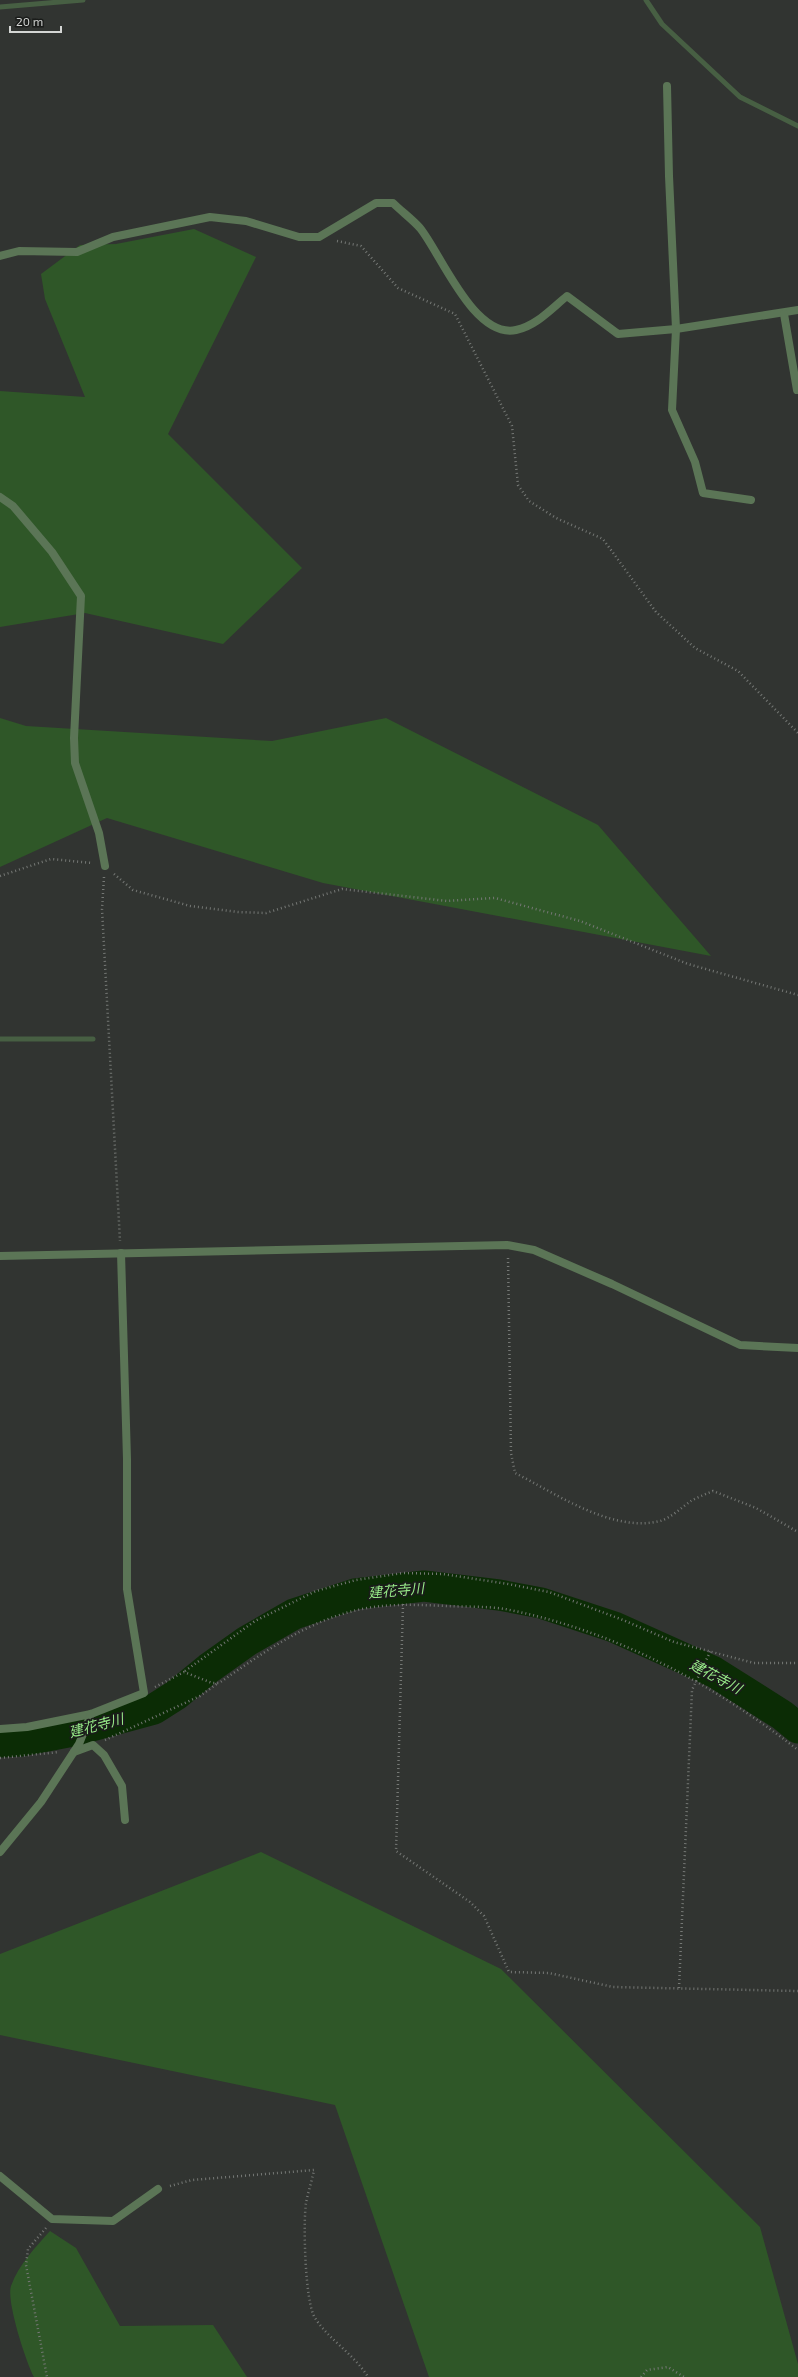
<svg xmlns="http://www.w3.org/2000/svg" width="798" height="2377" font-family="'Exo 2','Noto Sans JP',sans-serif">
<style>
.green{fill:#2f5728}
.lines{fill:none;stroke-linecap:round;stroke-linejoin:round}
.stream{stroke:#475f43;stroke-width:5}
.river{stroke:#0b2c05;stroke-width:31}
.path{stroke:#757875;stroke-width:2.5;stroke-dasharray:1 3;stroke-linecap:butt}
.minor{stroke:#5b7556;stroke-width:8}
.labels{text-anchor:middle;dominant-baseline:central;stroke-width:3.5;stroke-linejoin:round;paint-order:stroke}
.water-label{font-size:14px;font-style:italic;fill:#96e987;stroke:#1a1c1a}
</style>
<rect width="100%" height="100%" fill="#313431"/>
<!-- green -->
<g class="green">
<path d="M 194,229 L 256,257 L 168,434 L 302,568 L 223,644 L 85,613 L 0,627 L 0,391 L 85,397 L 45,299 L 41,274 L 80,245 L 116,244 Z"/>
<path d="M 0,718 L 26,726 L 272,741 L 386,718 L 598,825 L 711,956 L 323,883 L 107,818 L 0,867 Z"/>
<path d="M 261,1852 L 501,1969 L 760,2227 L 798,2364 L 798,2377 L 429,2377 L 335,2105 L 0,2035 L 0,1954 Z"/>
<path d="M 50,2231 L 76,2248 L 120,2326 L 213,2325 L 247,2377 L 34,2377 C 26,2362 6,2301 11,2286 C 19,2264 35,2248 50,2231 Z"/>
</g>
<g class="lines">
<!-- stream -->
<g class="stream">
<path d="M 646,0 L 662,24 L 740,97 L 798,126"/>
<path d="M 0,7 L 83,0"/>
<path d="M 0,1039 L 93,1039"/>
</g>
<!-- river -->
<path class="river" d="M 0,1742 L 21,1741 L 73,1731 L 154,1709 L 176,1695 L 209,1668 L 247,1641 L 294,1614 L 355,1594 L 424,1586 L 499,1595 L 541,1603 L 614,1627 L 714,1672 L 782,1715 L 798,1728"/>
<!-- path -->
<g class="path">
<path d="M 337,241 L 361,246 L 398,288 L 455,314 L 512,426 L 518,485 L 529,501 L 556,518 L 603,539 L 656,612 L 695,648 L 738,671 L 798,733"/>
<path d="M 114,874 L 133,890 L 190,906 L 238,912 L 266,913 L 342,889 L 447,901 L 495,898 L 580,921 L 688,964 L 798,995"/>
<path d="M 0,876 L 51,859 L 92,863"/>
<path d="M 104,877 L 102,909 L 120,1241"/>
<path d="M 508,1258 L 511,1453 L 515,1473 C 557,1494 612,1533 660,1521 C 671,1518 682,1507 691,1501 C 698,1497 706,1494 713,1491 L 756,1508 L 798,1532"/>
<path d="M 403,1604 L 396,1851 L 470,1902 L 484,1916 L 509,1972 L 549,1973 L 613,1987 L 798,1991"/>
<path d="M 185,1671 L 255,1621 L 316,1591 L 356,1580 L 403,1573 L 443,1574 L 508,1584 L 549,1592 L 623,1620 L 674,1642 L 754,1663 L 798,1663"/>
<path d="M 155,1687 L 184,1672 L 212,1683 L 219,1683 C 263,1653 308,1620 362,1609 C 391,1603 419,1605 448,1606 C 466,1607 487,1606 505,1609 C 613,1630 712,1683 798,1750"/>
<path d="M 105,1740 L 200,1696 L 218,1683"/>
<path d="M 0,1758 L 59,1752"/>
<path d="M 679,1988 L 692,1690 L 711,1650"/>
<path d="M 170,2186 L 192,2180 L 314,2170 C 312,2181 308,2192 306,2203 C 303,2223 305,2303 315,2318 C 329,2340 354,2354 368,2377"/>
<path d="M 46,2228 L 28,2249 L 26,2265 L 47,2377"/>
<path d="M 641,2377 L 647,2370 L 668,2367 L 684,2377"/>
</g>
<!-- minor -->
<g class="minor">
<path d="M 667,86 L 669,176 L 676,329 L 672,410 L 695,462 L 703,493 L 751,500"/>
<path d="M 0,256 L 19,251 L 77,252 L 113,237 L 210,217 L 246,221 L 299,237 L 319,237 L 376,203 L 393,203 C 401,211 412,219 420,228 C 441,254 474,339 516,330 C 536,326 551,309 567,296 L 618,334 L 676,329 L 798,310"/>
<path d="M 784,314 L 797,390"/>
<path d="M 0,497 L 13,506 L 52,552 L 81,596 L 74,738 L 75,763 L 99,833 L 105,866"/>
<path d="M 0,1256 L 507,1245 L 534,1250 L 612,1284 L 740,1345 L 798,1348"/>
<path d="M 0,1729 L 27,1727 L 91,1714 L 144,1693 L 127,1589 L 127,1459 L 121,1253"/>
<path d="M 74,1752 L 93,1745 L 104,1755 L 122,1786 L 125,1820"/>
<path d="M 0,1852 L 41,1802 L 79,1744 L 91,1714"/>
<path d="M 0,2176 L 52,2219 L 113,2221 L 158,2189"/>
</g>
</g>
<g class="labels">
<!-- water labels -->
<g class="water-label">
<text transform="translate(396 1590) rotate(-5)">建花寺川</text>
<text transform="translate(716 1676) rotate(28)">建花寺川</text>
<text transform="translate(96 1725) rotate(-15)">建花寺川</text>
</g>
</g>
<!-- scale -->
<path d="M10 26v6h51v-6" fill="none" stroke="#d4d6d4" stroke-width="2"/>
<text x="16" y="26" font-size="12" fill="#d4d6d4" stroke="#1a1c1a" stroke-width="3" paint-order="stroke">20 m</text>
</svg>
